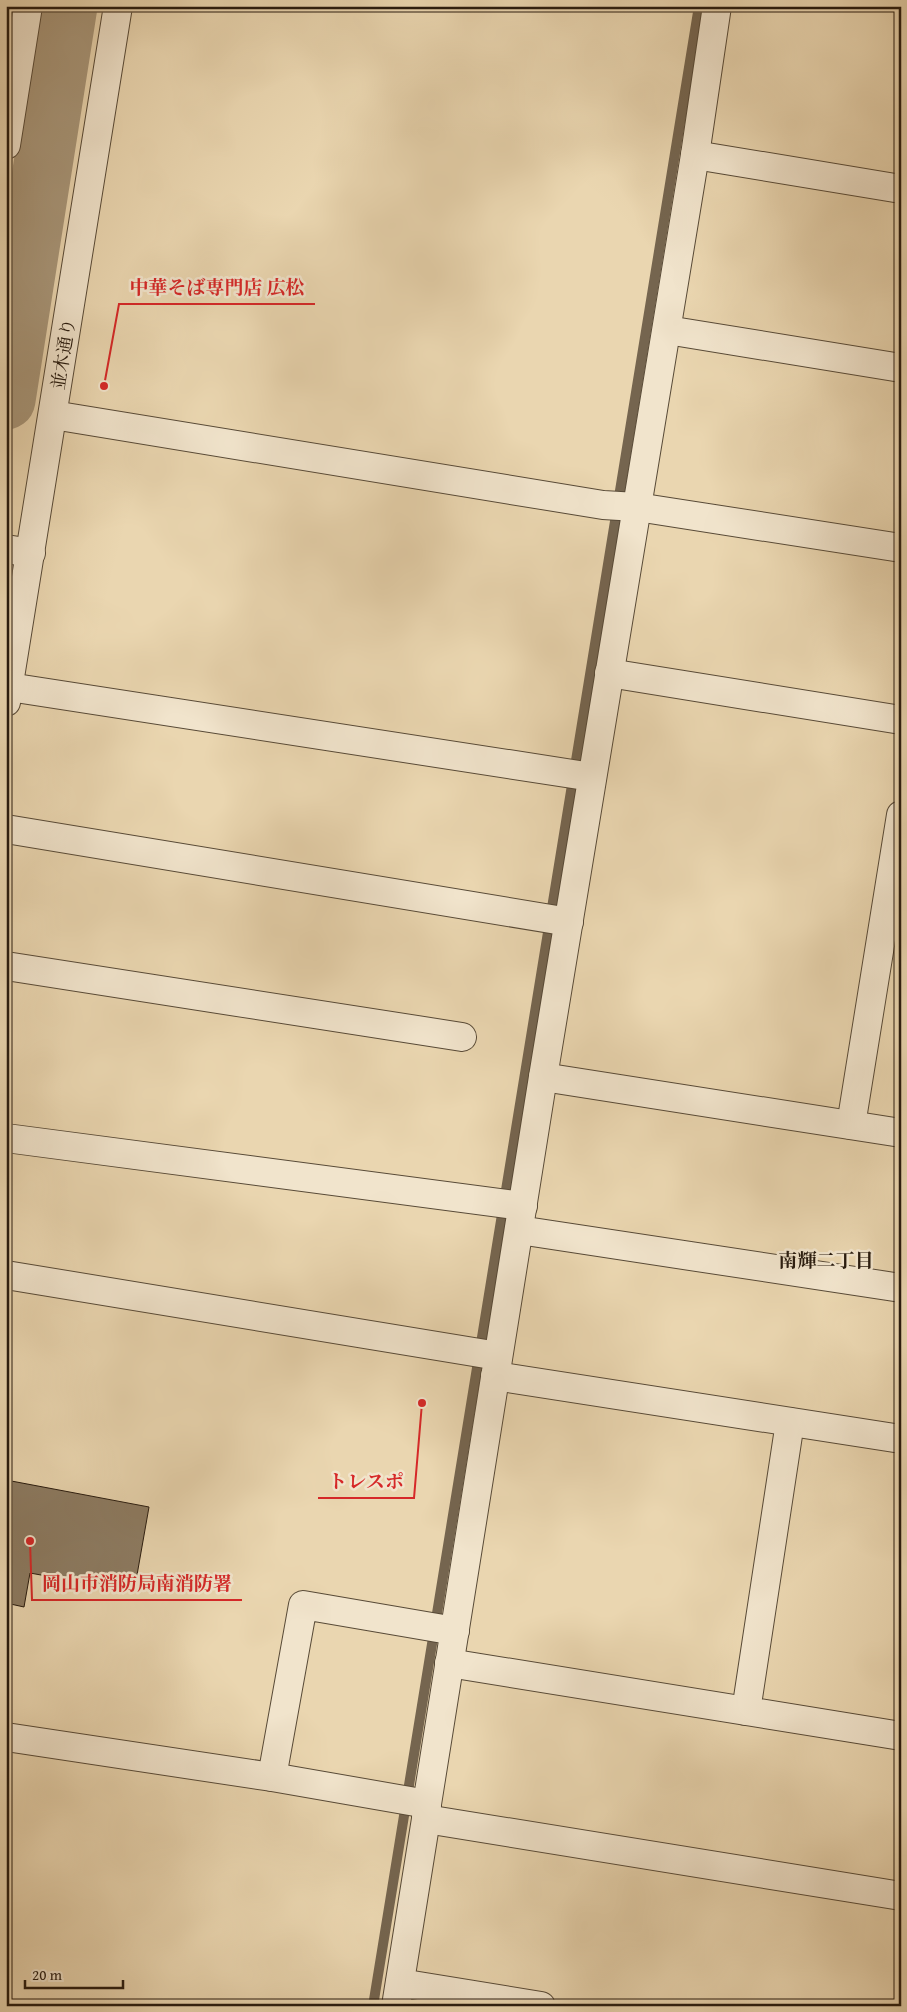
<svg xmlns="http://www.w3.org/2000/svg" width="907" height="2012" font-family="'Gentium Book Plus','Noto Serif JP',serif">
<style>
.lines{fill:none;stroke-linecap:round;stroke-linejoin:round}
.stream{stroke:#75654f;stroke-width:10}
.river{stroke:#a89679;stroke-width:59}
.building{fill:#8d7c63;stroke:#281b0f}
.minor-casing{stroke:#584a37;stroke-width:30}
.tertiary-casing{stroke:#584a37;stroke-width:30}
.minor{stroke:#f1e4cc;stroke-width:28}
.tertiary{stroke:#f1e4cc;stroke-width:28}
.labels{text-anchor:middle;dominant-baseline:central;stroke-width:5;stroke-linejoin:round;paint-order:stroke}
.street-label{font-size:18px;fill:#281b0f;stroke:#f1e4cc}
.neighbourhood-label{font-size:19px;font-weight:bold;fill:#281b0f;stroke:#f1e4cc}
.leader{fill:none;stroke:#d62828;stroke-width:2}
.callout-dot{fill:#d62828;stroke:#f1e4cc;stroke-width:2}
.callout-label{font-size:19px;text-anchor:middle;font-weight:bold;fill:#d62828;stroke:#f1e4cc;stroke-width:5;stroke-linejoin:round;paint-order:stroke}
</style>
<rect width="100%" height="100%" fill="#ead6b0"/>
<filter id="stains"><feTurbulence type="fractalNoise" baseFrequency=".004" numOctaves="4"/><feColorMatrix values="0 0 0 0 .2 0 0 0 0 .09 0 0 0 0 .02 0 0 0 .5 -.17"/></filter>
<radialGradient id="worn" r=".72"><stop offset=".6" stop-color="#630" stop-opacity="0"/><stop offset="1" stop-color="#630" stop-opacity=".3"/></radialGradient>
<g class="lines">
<!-- stream -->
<path class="stream" d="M 373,2006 L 699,6"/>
<!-- river -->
<path class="river" d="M 6,400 L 68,6"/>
</g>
<!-- building -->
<path class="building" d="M 6,1480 L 149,1507 L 134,1592 L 30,1573 L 24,1607 L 6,1603 Z"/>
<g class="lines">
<!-- minor casing -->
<g class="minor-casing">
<g id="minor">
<path d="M 6,145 L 28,6"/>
<path d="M 695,155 L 901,189"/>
<path d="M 667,330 L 901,368"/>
<path d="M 53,415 L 603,505 L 637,507 L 901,548"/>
<path d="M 6,549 L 31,553"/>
<path d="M 609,673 L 901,720"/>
<path d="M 9,687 L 592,777"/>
<path d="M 6,829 L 569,922"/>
<path d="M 6,966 L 462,1037"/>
<path d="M 543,1077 L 901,1133"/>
<path d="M 851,1125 L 901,815"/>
<path d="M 6,1138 L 523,1206"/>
<path d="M 519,1230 L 901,1288"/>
<path d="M 6,1275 L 498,1356"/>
<path d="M 495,1376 L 901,1439"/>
<path d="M 449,1663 L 901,1736"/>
<path d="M 746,1711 L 790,1422"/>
<path d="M 6,1737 L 272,1777 L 427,1804"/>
<path d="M 272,1777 L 303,1605 L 455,1631"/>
<path d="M 426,1819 L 901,1896"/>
<path d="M 400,1983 L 541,2006"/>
<path d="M 396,2006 L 426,1819 L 427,1804 L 543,1077 L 695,155 L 717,6"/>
</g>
</g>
<!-- tertiary casing -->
<g class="tertiary-casing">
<path id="tertiary" d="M 6,702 L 118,6"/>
</g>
<!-- minor -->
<use href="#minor" class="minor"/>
<!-- tertiary -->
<use href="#tertiary" class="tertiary"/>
</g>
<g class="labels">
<!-- street labels -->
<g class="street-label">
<text transform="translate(63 354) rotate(-81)">並木通り</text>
</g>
<!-- neighbourhood labels -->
<g class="neighbourhood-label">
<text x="826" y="1260">南輝二丁目</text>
</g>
</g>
<!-- callouts -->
<path class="leader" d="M104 386L119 304H315M422 1403L414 1498H318M30 1541L32 1600H242"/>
<g class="callout-dot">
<circle cx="104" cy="386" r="5"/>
<circle cx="422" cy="1403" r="5"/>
<circle cx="30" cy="1541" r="5"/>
</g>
<g class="callout-label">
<text x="217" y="294">中華そば専門店 広松</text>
<text x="366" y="1488">トレスポ</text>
<text x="137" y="1590">岡山市消防局南消防署</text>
</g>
<!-- margin -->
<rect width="907" height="2012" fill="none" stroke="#ead6b0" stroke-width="25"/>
<rect x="8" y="8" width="892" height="1997" fill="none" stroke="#281b0f" stroke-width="2.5"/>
<rect x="12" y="12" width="882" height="1987" fill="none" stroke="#281b0f"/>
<!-- scale -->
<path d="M25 1980v8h98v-8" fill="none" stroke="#281b0f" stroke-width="2.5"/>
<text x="32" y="1980" font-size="15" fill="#281b0f" stroke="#f1e4cc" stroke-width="4" paint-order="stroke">20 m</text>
<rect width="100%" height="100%" filter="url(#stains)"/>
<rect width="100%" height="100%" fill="url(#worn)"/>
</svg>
